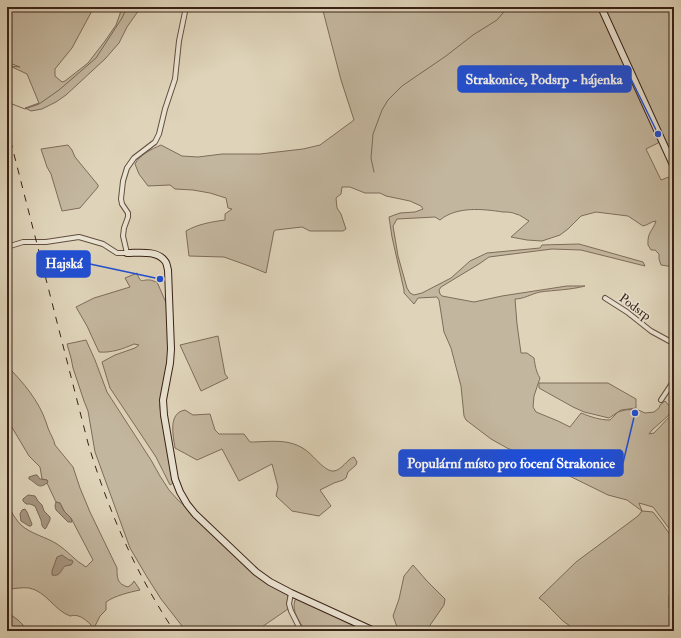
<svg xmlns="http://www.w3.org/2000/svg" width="681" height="638" font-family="'IM FELL Double Pica',serif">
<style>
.green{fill:#c3b69e;stroke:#7e6c5a}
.water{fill:#a79782;stroke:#7b6857}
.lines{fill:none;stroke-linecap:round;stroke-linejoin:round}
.stream{stroke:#7b6857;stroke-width:1}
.street-casing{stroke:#634e3f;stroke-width:6}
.secondary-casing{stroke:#3a2216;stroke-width:8}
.street{stroke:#eae3d2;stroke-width:4}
.secondary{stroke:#eae3d2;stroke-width:6}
.rail{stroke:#3a2216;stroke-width:1;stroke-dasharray:7 7;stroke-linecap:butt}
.labels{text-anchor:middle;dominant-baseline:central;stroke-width:3;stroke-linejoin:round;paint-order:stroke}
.street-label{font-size:13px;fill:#3a2216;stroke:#eae3d2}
.leader{fill:none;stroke:#1d4ed8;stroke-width:1.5}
.callout-dot{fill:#1d4ed8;stroke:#eae3d2;stroke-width:1.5}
.callout{fill:#1d4ed8;stroke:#1d4ed8;stroke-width:1.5}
.callout-label{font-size:14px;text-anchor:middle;font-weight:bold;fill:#fff}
</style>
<rect width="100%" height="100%" fill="#dfd4ba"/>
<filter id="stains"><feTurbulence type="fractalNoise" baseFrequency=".005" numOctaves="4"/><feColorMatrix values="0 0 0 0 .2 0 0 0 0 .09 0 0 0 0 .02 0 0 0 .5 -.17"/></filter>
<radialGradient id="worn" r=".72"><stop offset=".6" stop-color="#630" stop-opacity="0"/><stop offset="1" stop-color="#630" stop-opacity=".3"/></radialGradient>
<!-- green -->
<g class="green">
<path d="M 7,7 L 94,7 L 72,48 L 55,69 L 55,76 L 62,82 L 65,81 L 88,63 L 105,41 L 116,25 L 120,14 L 121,7 L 141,7 L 127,27 L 119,43 L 105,59 L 66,95 L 56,102 L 42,109 L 31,111 L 25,108 L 39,103 L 27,74 L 10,66 L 20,67 L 7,62 Z"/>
<path d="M 322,7 L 674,7 L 674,172 L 660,142 L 646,149 L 661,180 L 674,175 L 674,267 L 661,265 L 659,259 L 659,254 L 655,250 L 651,250 L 648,245 C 647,232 653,231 656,221 C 652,221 648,225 643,226 L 628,216 L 596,212 L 581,216 L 568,229 L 560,235 L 542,241 L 527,240 L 511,237 L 529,221 C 525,219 521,215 516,214 C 512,212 507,212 503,212 C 483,209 457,206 440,220 L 435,217 L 397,219 L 393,226 L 398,256 L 407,288 L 410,293 L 414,295 L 422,293 L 451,278 L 470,261 L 487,253 L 540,248 L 542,245 L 579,244 L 643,262 L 645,266 L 581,250 L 552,249 L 489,257 L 479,264 L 441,287 L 439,290 L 440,294 L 442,296 L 474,302 L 502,296 L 567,286 L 585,286 C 570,290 555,290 540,292 C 531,294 524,299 515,299 L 517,324 L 521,353 L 527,353 L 534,358 C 535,365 536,372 540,378 L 534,396 L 533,407 L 536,412 L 558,421 L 570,427 L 581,413 C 591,417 600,420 610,420 L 618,412 L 625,410 L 636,409 L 645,413 L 654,412 L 659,408 L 660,405 L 665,401 L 671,408 L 669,415 L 652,430 L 649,434 L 654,433 L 674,412 L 674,535 L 653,507 L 639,503 L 642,511 L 653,512 L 661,522 L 674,540 L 673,594 L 669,595 L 669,608 L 674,608 L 674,631 L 577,631 L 563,621 L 544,602 L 539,598 L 576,562 L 638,516 L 642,511 L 627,500 L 608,495 L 541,462 L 507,448 L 491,439 L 466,420 L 464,416 L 461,386 L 451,348 L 444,332 L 439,300 L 437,297 L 418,298 L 414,304 L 404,293 L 404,290 L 392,237 L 389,217 L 400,213 L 415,212 L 423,209 L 421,206 L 410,201 L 386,196 L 380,193 L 365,193 L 350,187 L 342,187 L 341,194 L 336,198 L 337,208 L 341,214 L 346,229 L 343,231 L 310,231 L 302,227 L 276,230 L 274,231 L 266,273 L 249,266 L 224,257 L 189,256 L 186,231 C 198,224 211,222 225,220 L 225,214 L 232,209 L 228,208 L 226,198 L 210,193 L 193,190 L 175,189 L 170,185 L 148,186 L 139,174 L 135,164 C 139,155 152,149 161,145 L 182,156 L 198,157 L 222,154 L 260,154 L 303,149 L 320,145 L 354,120 L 341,80 Z"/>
<path d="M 68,145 L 72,150 L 75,157 L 98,185 L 98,187 L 80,208 L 62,211 L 51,174 L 47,167 L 41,149 Z"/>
<path d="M 137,273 C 141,285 142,279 150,280 C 151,280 156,282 157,282 L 167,305 L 168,313 L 168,359 L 160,406 L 161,417 L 167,447 L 170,467 L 173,483 L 170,485 L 156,457 L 110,388 L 102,362 L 115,355 L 135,348 L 139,345 L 134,344 C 123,349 111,353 99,352 L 87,326 L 76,307 L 94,298 L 130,287 L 125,278 Z"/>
<path d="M 218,336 L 225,374 L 228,378 L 201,391 L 180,345 Z"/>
<path d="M 86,340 L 95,360 L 107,392 L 151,460 L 160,476 L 169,490 L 177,499 L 265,582 L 286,592 L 288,595 L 287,603 L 288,609 L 256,631 L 186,631 L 161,599 L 147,577 L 130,548 L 95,452 L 88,411 L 84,401 L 73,368 L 71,358 L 67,344 Z"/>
<path d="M 7,366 C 23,382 39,401 46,422 C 47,424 47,426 48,428 C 50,434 54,439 55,445 L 73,467 L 80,488 L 90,512 L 117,568 C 117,578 117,584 128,587 L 132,584 L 134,581 L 140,590 C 130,592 114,596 106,602 L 106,610 L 100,616 L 94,628 C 87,621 80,613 70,616 C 54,610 46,591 29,588 C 22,587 14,589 7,589 L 7,504 C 11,511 15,519 21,525 C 31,534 46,537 57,544 C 67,550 75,561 86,567 L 93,560 L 71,518 L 64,511 L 60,503 L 56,502 L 47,483 L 47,480 L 42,479 L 40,467 L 29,456 L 7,419 Z"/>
<path d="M 539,383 L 608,383 L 636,399 L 636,408 L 621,410 L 609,418 L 584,412 L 573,407 L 539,388 Z"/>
<path d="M 185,410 L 193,415 L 210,414 L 215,430 L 219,434 L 244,434 L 250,442 C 268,442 288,438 304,449 C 313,454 324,472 334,471 C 342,470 347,459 354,457 L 357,462 L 356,465 L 348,472 L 346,478 L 343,480 L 334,483 L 320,490 L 331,506 L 319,516 L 292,511 L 276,496 L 278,487 L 272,464 L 239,481 L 222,449 L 197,460 L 175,448 C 173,435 168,413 185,410 Z"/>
<path d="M 413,565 L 427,581 L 445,599 L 444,605 L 426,631 L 396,631 L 397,627 L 393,616 L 399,599 L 404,576 Z"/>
<path d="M 298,599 L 363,630 L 363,631 L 305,631 C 300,622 291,611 295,600 Z"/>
<path d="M 7,612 L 18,620 L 29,631 L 7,631 Z"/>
</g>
<!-- water -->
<g class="water">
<path d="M 35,475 L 37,475 L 40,479 L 47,480 L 48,481 L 47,483 C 38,490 37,483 29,479 L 29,477 Z"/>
<path d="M 28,495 L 35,496 L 38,501 L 42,505 L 44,511 L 50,517 L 50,520 L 46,528 L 45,529 C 41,526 42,524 41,520 C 39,515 37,511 35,506 L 30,504 L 26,504 L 23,501 L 23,499 Z"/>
<path d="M 56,502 L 60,503 L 64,511 L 71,518 L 72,522 L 68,522 L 56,510 L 55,506 Z"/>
<path d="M 25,509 L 27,512 L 32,524 L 31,526 L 29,526 L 21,521 L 20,514 L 22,510 Z"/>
<path d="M 62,555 L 69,560 L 72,560 L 73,562 L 71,565 L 65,566 C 61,570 60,577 52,575 L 52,571 L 57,557 Z"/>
</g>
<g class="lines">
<!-- stream -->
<g class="stream">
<path d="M 7,102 L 25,109 L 39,104 L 59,90 L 96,58 L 122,18 L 127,7"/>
<path d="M 374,172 L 371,158 L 373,134 L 382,110 L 388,100 L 402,86 L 446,56 L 473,35 L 497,20 L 508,7"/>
</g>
<!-- street casing -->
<g class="street-casing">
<g id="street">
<path d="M 7,247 L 23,242 L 46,242 L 79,237 L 103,244 L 117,253 L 127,253 L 123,236 L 124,228 L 128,217 L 128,213 L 122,204 L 121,199 L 123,181 L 127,168 L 134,158 L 155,142 L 159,134 L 165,109 L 175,79 L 179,41 L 186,7"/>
<path d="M 605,298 L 627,312 L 651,331 L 673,343 L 674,345"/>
<path d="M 661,400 L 671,385 L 674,378"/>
<path d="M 291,593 L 289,604 L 291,611 L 301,631"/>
</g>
</g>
<!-- secondary casing -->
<g class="secondary-casing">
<g id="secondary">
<path d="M 601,7 L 674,167"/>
<path d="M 127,253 C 139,253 157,250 165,261 C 167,263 167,267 168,270 L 171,349 L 170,363 L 163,400 L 164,415 L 175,479 L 180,492 L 187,504 L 195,514 L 256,572 L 270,582 L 291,593 L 374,631"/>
</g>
</g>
<!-- street -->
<use href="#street" class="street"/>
<!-- secondary -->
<use href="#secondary" class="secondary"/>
<!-- rail -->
<path class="rail" d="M 7,127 L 88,443 C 108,510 135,572 174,631"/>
</g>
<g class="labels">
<!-- street labels -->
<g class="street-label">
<text transform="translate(635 307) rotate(36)">Podsrp</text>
</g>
</g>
<!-- callouts -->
<path class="leader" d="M658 134L631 79M160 279L90 264M635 413L623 463"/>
<g class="callout-dot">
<circle cx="658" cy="134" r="4"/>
<circle cx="160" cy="279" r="4"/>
<circle cx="635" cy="413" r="4"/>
</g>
<g class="callout">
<rect x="458" y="66" width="173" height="26" rx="4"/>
<rect x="37" y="251" width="53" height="26" rx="4"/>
<rect x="399" y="450" width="224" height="26" rx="4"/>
</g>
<g class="callout-label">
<text x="544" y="84">Strakonice, Podsrp - hájenka</text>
<text x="64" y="268">Hajská</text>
<text x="511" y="468">Populární místo pro focení Strakonice</text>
</g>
<!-- margin -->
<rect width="681" height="638" fill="none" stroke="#dfd4ba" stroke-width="24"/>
<rect x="8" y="8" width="665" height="622" fill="none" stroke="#3a2216" stroke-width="2"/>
<rect x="12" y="12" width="657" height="614" fill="none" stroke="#3a2216"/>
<rect width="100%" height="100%" filter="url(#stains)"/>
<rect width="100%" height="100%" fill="url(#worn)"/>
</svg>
